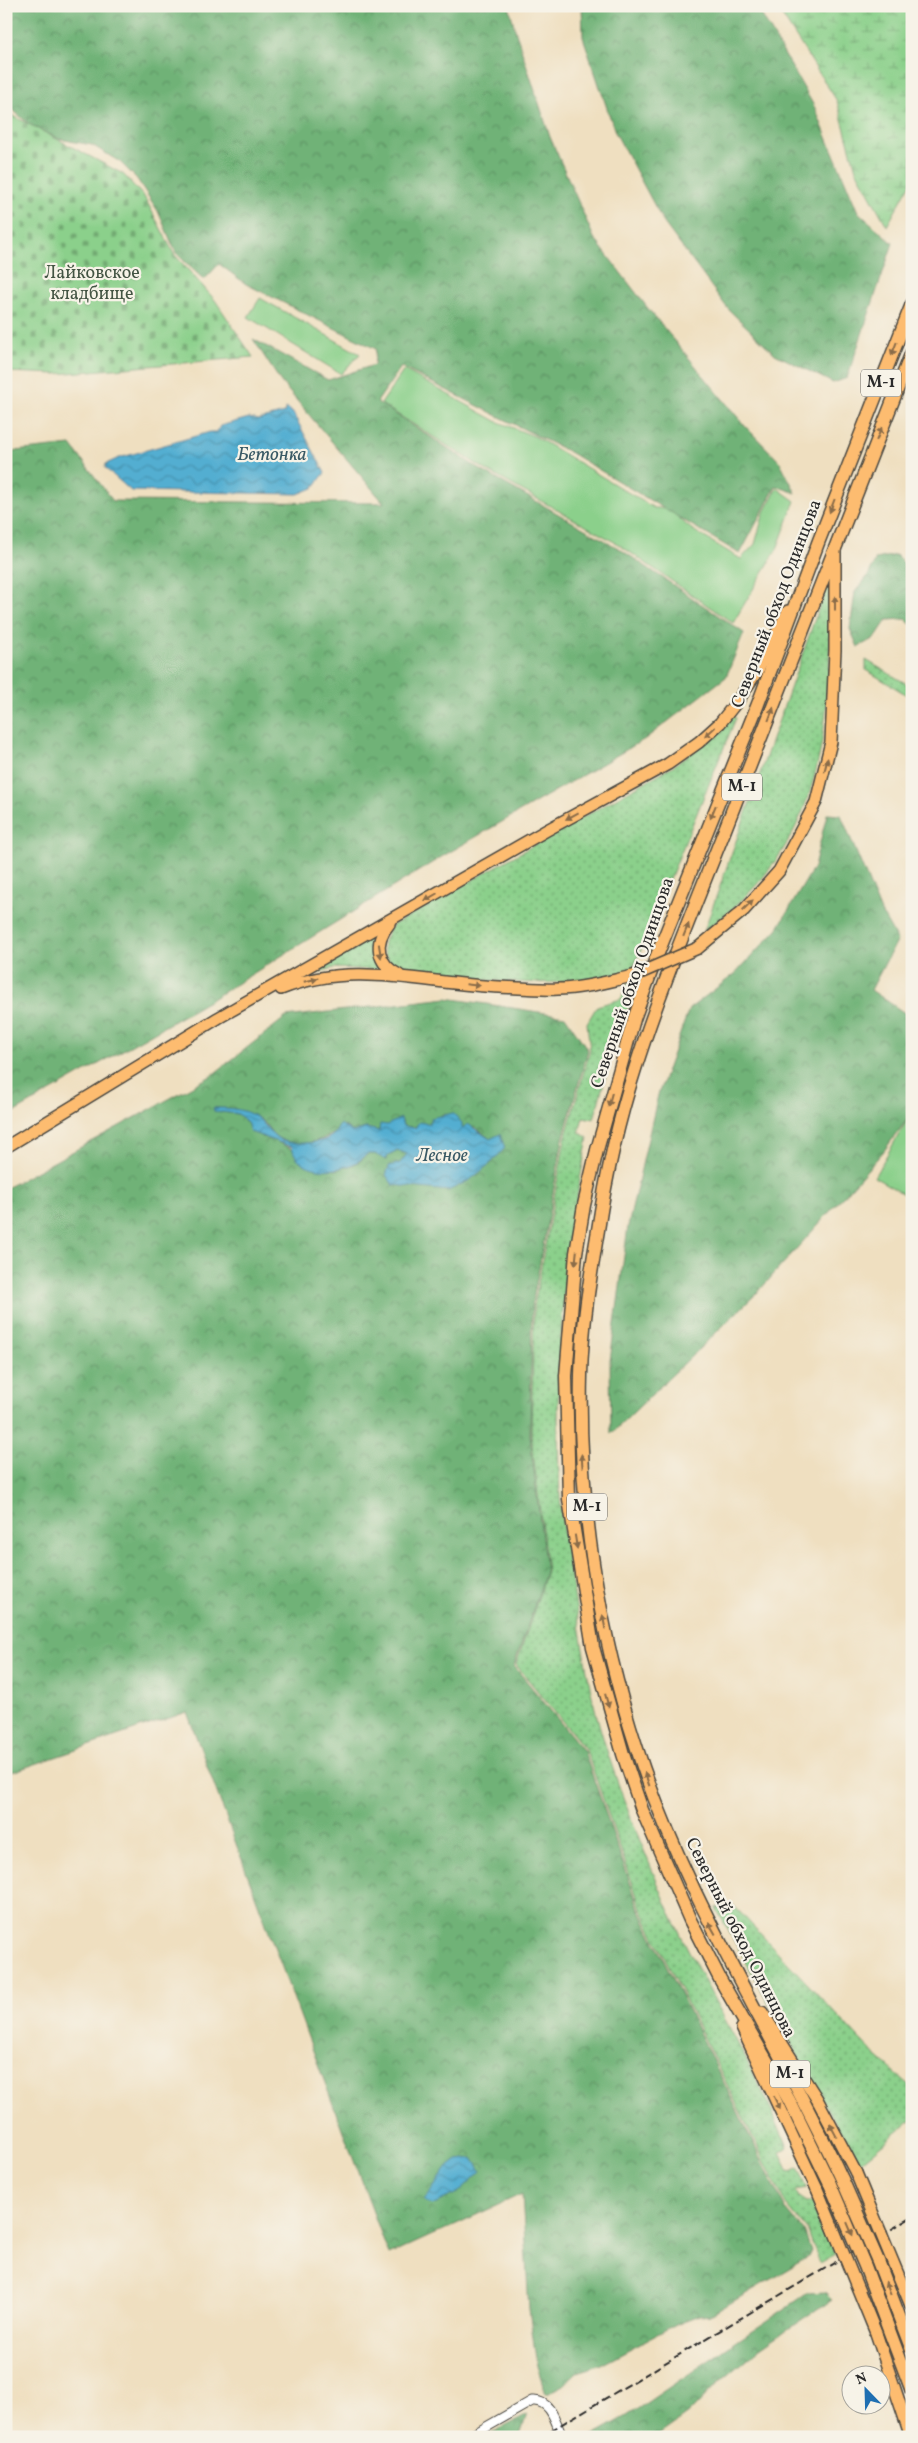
<svg xmlns="http://www.w3.org/2000/svg" width="918" height="2443" font-family="Vollkorn,serif">
<style>
.grass{fill:url(#grass-dots);stroke:#5b7e5b}
.forest{fill:url(#forest-crowns);stroke:#4e6e51;fill-rule:evenodd}
.wetland{fill:url(#wetland-marsh);stroke:#5b7e5b}
.cemetery{fill:url(#cemetery-stones);stroke:#5b7e5b}
.garden{fill:#8bd08b;stroke:#5b7e5b}
.water{fill:url(#water-waves);stroke:#3f6c7e}
.lines{fill:none;stroke-linecap:round;stroke-linejoin:round}
.minor-casing{stroke:#484641;stroke-width:11}
.major-casing{stroke:#484641;stroke-width:14}
.highway-casing{stroke:#484641;stroke-width:15}
.minor{stroke:#fff;stroke-width:9}
.major{stroke:#fdbc70;stroke-width:11}
.highway{stroke:#fdbc70;stroke-width:12}
.rail{stroke:#2b2b2b;stroke-width:2;stroke-dasharray:8 4;stroke-linecap:butt}
.major-bridge-casing{stroke:#484641;stroke-width:14;stroke-linecap:butt}
.highway-bridge-casing{stroke:#484641;stroke-width:15;stroke-linecap:butt}
.major-bridge{stroke:#fdbc70;stroke-width:11}
.highway-bridge{stroke:#fdbc70;stroke-width:12}
.oneway{fill:#8a6c4a}
.labels{text-anchor:middle;dominant-baseline:central;stroke-width:4.5;stroke-linejoin:round;paint-order:stroke}
.shield{fill:#f7f3e8;stroke:#686764;stroke-width:1}
.shield-label{font-size:16px;font-weight:bold;fill:#2b2b2b}
.park-label{font-size:18px;fill:#435443;stroke:#f7f3e8}
.street-label{font-size:18px;fill:#2b2b2b;stroke:#f7f3e8}
.water-label{font-size:19px;font-style:italic;fill:#395965;stroke:#f7f3e8}
</style>
<defs>
<pattern id="grass-dots" width="8" height="8" patternUnits="userSpaceOnUse" patternTransform="scale(1.25)"><rect width="8" height="8" fill="#8bd08b"/><path d="M2 2h.1M6 6h.1" fill="none" stroke="#72a972" stroke-width="1.8" stroke-linecap="round"/></pattern>
<pattern id="forest-crowns" width="20" height="18" patternUnits="userSpaceOnUse" patternTransform="scale(1.25)"><rect width="20" height="18" fill="#70b277"/><path d="M2 6a3 3 0 1 1 6 0M12 15a3 3 0 1 1 6 0" fill="none" stroke="#5c9162"/></pattern>
<pattern id="wetland-marsh" width="20" height="14" patternUnits="userSpaceOnUse" patternTransform="scale(1.25)"><rect width="20" height="14" fill="#8bd08b"/><path d="M1 5h8M5 5V1M11 12h8M15 12V8" fill="none" stroke="#72a972"/></pattern>
<pattern id="cemetery-stones" width="16" height="16" patternUnits="userSpaceOnUse" patternTransform="scale(1.25)"><rect width="16" height="16" fill="#8bd08b"/><path d="M2 7V4a2 2 0 0 1 4 0v3zM10 15v-3a2 2 0 0 1 4 0v3z" fill="#72a972"/></pattern>
<pattern id="water-waves" width="16" height="10" patternUnits="userSpaceOnUse" patternTransform="scale(1.25)"><rect width="16" height="10" fill="#53aed1"/><path d="M0 5q4-4 8 0t8 0" fill="none" stroke="#458eaa"/></pattern>
</defs>
<rect width="100%" height="100%" fill="#f7f3e8"/>
<filter id="ink" filterUnits="userSpaceOnUse"><feTurbulence type="fractalNoise" baseFrequency=".02" numOctaves="2"/><feDisplacementMap in="SourceGraphic" scale="10" xChannelSelector="R" yChannelSelector="G"/><feConvolveMatrix kernelMatrix="1 2 1 2 8 2 1 2 1" color-interpolation-filters="sRGB"/></filter>
<filter id="wash" filterUnits="userSpaceOnUse"><feTurbulence type="fractalNoise" baseFrequency=".0096" numOctaves="4" result="noise"/><feDisplacementMap in="SourceGraphic" scale="20" xChannelSelector="R" yChannelSelector="G"/><feGaussianBlur stdDeviation="1.12" result="paint"/><feColorMatrix in="noise" values="0 0 0 0 0 0 0 0 0 0 0 0 0 0 0 0 0 1.4 0 .05"/><feComposite in="paint" operator="in"/></filter>
<g filter="url(#wash)">
<rect width="100%" height="100%" fill="#efdfc0"/>
<!-- grass -->
<g class="grass">
<path d="M 832,571 C 828,715 836,838 704,931 Z"/>
<path d="M 866,660 L 912,687 L 912,698 L 866,670 Z"/>
<path d="M 732,715 L 736,718 L 633,969 C 562,994 482,978 409,973 C 384,962 375,949 393,925 L 673,766 L 707,742 Z"/>
<path d="M 375,933 L 374,950 L 383,970 L 334,968 L 300,977 Z"/>
<path d="M 638,980 L 615,1041 L 594,1119 L 583,1117 L 579,1132 L 588,1138 C 564,1255 553,1376 560,1496 C 562,1533 570,1570 576,1606 C 583,1648 589,1691 601,1731 C 618,1790 643,1849 667,1905 C 703,1987 754,2063 787,2147 L 780,2152 L 789,2172 L 798,2167 L 807,2188 L 795,2190 L 797,2196 L 806,2202 L 814,2202 L 836,2254 L 820,2263 L 807,2230 L 786,2205 L 642,1911 L 586,1750 L 516,1665 L 547,1571 L 531,1435 L 534,1306 L 565,1139 L 590,1050 L 587,1023 L 597,1006 L 621,999 L 628,982 Z"/>
<path d="M 734,1906 L 876,2056 L 912,2087 L 912,2120 L 858,2164 L 716,1908 Z"/>
</g>
<!-- forest -->
<g class="forest">
<path d="M 6,6 L 509,6 L 516,33 L 550,137 L 594,238 L 650,311 L 745,426 L 780,462 L 796,493 L 776,486 L 740,554 L 571,453 L 401,367 L 377,402 L 481,470 L 620,549 L 744,633 L 726,677 L 645,739 L 443,856 L 207,1002 L 6,1117 L 6,452 L 71,445 L 113,501 L 384,503 L 281,382 L 253,339 L 328,380 L 374,365 L 376,349 L 246,284 L 219,264 L 204,280 L 176,253 L 158,211 L 137,179 L 120,162 L 92,145 L 59,139 L 29,124 L 6,104 Z"/>
<path d="M 582,6 L 761,6 L 760,12 L 814,106 L 858,212 L 893,243 L 847,378 L 833,383 L 775,354 L 728,309 L 664,223 L 615,132 L 583,37 Z"/>
<path d="M 896,555 L 912,571 L 912,625 L 905,619 L 887,620 L 875,638 L 858,647 L 850,629 L 855,592 L 868,576 L 876,559 Z"/>
<path d="M 827,814 L 841,815 L 881,912 L 897,940 L 871,990 L 912,1018 L 912,1113 L 883,1152 L 757,1293 L 611,1434 L 610,1361 L 628,1226 L 658,1095 L 689,1009 L 736,973 L 778,928 L 814,867 Z"/>
<path d="M 447,998 L 565,1016 L 588,1050 L 563,1139 L 532,1306 L 530,1436 L 546,1572 L 514,1666 L 584,1751 L 640,1911 L 785,2208 L 804,2231 L 811,2251 L 808,2257 L 712,2314 L 699,2315 L 678,2323 L 599,2365 L 577,2372 L 563,2385 L 546,2394 L 537,2366 L 529,2309 L 522,2194 L 389,2255 L 187,1712 L 6,1774 L 6,1188 L 211,1076 L 286,1017 ZM 213,1108 C 229,1108 248,1110 261,1120 C 268,1125 271,1135 280,1139 C 301,1150 328,1139 345,1126 L 353,1132 L 366,1128 L 379,1131 L 402,1121 L 403,1126 C 420,1129 429,1124 443,1114 L 450,1115 L 462,1129 L 475,1127 L 490,1139 L 448,1191 L 423,1187 L 400,1163 L 407,1154 L 397,1150 L 388,1156 L 386,1160 L 375,1154 L 367,1154 C 358,1166 349,1165 335,1170 L 267,1137 L 262,1137 L 238,1114 L 214,1111 Z"/>
<path d="M 825,2292 L 832,2299 L 760,2348 L 713,2388 L 688,2414 L 656,2437 L 590,2437 L 627,2416 L 808,2293 Z"/>
<path d="M 527,2415 L 519,2437 L 483,2437 Z"/>
</g>
<!-- wetland -->
<path class="wetland" d="M 776,6 L 910,6 L 912,181 L 887,226 L 856,170 L 837,101 Z"/>
<!-- cemetery -->
<path class="cemetery" d="M 6,112 L 123,174 L 145,198 L 174,254 L 215,300 L 253,357 L 56,374 L 6,372 Z"/>
<!-- garden -->
<g class="garden">
<path d="M 260,298 L 360,354 L 341,374 L 248,317 Z"/>
<path d="M 404,370 L 496,421 L 536,437 L 654,508 C 672,507 680,521 693,530 C 709,540 725,550 741,559 L 755,544 L 764,512 L 777,488 L 795,501 L 777,549 L 733,623 L 618,544 L 491,473 L 381,404 Z"/>
<path d="M 912,1112 L 912,1199 L 874,1177 Z"/>
</g>
<!-- water -->
<g class="water">
<path d="M 286,408 L 293,413 L 325,473 L 313,488 L 298,494 L 131,491 L 105,468 L 106,464 L 119,458 L 210,432 L 217,432 L 220,426 L 249,418 L 259,420 L 284,413 Z"/>
<path d="M 213,1108 C 226,1108 239,1108 251,1114 C 263,1119 268,1132 279,1139 C 292,1146 324,1144 334,1134 C 337,1131 338,1127 340,1124 L 353,1132 L 366,1128 L 379,1131 L 380,1124 L 387,1125 L 401,1118 L 403,1126 L 415,1128 L 419,1122 L 429,1124 L 431,1118 L 453,1113 L 462,1123 L 462,1128 L 468,1124 L 490,1139 L 500,1134 L 505,1148 L 492,1162 L 470,1180 L 448,1191 L 393,1185 L 386,1175 L 389,1166 L 400,1163 L 407,1154 L 397,1150 L 388,1156 L 386,1160 L 375,1154 L 367,1154 C 350,1174 298,1178 292,1147 L 250,1132 L 247,1122 L 238,1114 L 214,1111 Z"/>
<path d="M 473,2158 L 481,2171 L 459,2192 L 432,2205 L 424,2201 L 448,2167 L 457,2160 Z"/>
</g>
</g>
<g filter="url(#ink)">
<g class="lines">
<!-- minor casing -->
<g class="minor-casing">
<path id="minor" d="M 469,2437 L 532,2401 C 551,2399 556,2423 562,2437"/>
</g>
<!-- major casing -->
<g class="major-casing">
<g id="major">
<path d="M 389,924 C 373,943 377,964 399,975"/>
<path d="M 698,948 L 744,910 L 779,871 L 816,802 L 831,742 L 835,650 L 835,551"/>
<path d="M 281,989 C 354,960 425,984 500,987 C 519,988 539,990 558,989 C 583,989 609,981 633,976"/>
<path d="M 6,1147 L 218,1018 L 547,830 L 668,764 L 699,742 L 720,723 L 739,699 L 759,668 L 788,611"/>
<path d="M 762,2012 L 817,2099 L 856,2173"/>
<path d="M 742,2028 L 817,2189"/>
<path d="M 876,2333 L 911,2437"/>
</g>
</g>
<!-- highway casing -->
<g class="highway-casing">
<g id="highway">
<path d="M 842,2179 C 775,2035 686,1901 637,1749 C 598,1630 578,1501 581,1375 C 582,1327 590,1278 598,1230 C 606,1176 618,1122 635,1069 C 664,977 703,887 738,796 C 796,648 854,500 912,352"/>
<path d="M 830,2184 L 789,2100 L 720,1979 L 690,1920 L 642,1810 L 623,1754 L 593,1647 L 569,1499 L 566,1376 L 576,1253 L 584,1205 L 597,1150 L 634,1019 L 656,958 L 758,704 L 818,543 L 912,304"/>
</g>
</g>
<!-- minor -->
<use href="#minor" class="minor"/>
<!-- major -->
<use href="#major" class="major"/>
<!-- highway -->
<use href="#highway" class="highway"/>
<!-- rail -->
<path class="rail" d="M 540,2437 L 912,2217"/>
<!-- major-bridge casing -->
<g class="major-bridge-casing">
<g id="major-bridge">
<path d="M 633,976 L 698,948"/>
<path d="M 856,2173 L 912,2308"/>
<path d="M 817,2189 L 876,2333"/>
</g>
</g>
<!-- highway-bridge casing -->
<g class="highway-bridge-casing">
<g id="highway-bridge">
<path d="M 842,2179 L 878,2261 L 912,2350"/>
<path d="M 830,2184 L 865,2266 L 912,2391"/>
</g>
</g>
<!-- major-bridge -->
<use href="#major-bridge" class="major-bridge"/>
<!-- highway-bridge -->
<use href="#highway-bridge" class="highway-bridge"/>
</g>
<!-- one-way arrows -->
<defs><path id="oneway-solid" d="M-6-.8H1V-3.2L6.5 0L1 3.2V.8H-6Z" transform="scale(1.25)"/></defs>
<g class="oneway">
<use href="#oneway-solid" transform="translate(894 349) rotate(111)"/>
<use href="#oneway-solid" transform="translate(879 434) rotate(-68)"/>
<use href="#oneway-solid" transform="translate(832 506) rotate(111)"/>
<use href="#oneway-solid" transform="translate(835 603) rotate(-90)"/>
<use href="#oneway-solid" transform="translate(771 714) rotate(-69)"/>
<use href="#oneway-solid" transform="translate(710 732) rotate(137)"/>
<use href="#oneway-solid" transform="translate(826 765) rotate(-76)"/>
<use href="#oneway-solid" transform="translate(713 812) rotate(112)"/>
<use href="#oneway-solid" transform="translate(572 816) rotate(152)"/>
<use href="#oneway-solid" transform="translate(431 897) rotate(150)"/>
<use href="#oneway-solid" transform="translate(748 905) rotate(-45)"/>
<use href="#oneway-solid" transform="translate(686 930) rotate(-68)"/>
<use href="#oneway-solid" transform="translate(380 951) rotate(81)"/>
<use href="#oneway-solid" transform="translate(311 980) rotate(-14)"/>
<use href="#oneway-solid" transform="translate(473 985) rotate(6)"/>
<use href="#oneway-solid" transform="translate(610 1100) rotate(105)"/>
<use href="#oneway-solid" transform="translate(576 1258) rotate(96)"/>
<use href="#oneway-solid" transform="translate(582 1461) rotate(-95)"/>
<use href="#oneway-solid" transform="translate(576 1542) rotate(81)"/>
<use href="#oneway-solid" transform="translate(604 1622) rotate(-101)"/>
<use href="#oneway-solid" transform="translate(607 1701) rotate(75)"/>
<use href="#oneway-solid" transform="translate(647 1779) rotate(-109)"/>
<use href="#oneway-solid" transform="translate(712 1928) rotate(-119)"/>
<use href="#oneway-solid" transform="translate(777 2103) rotate(64)"/>
<use href="#oneway-solid" transform="translate(833 2130) rotate(-118)"/>
<use href="#oneway-solid" transform="translate(850 2229) rotate(67)"/>
<use href="#oneway-solid" transform="translate(888 2288) rotate(-111)"/>
</g>
</g>
<g class="labels">
<!-- shield labels -->
<g class="shield">
<rect x="861" y="369.5" width="40" height="27" rx="4"/>
<rect x="722" y="773.5" width="40" height="27" rx="4"/>
<rect x="567" y="1493.5" width="40" height="27" rx="4"/>
<rect x="770" y="2060.5" width="40" height="27" rx="4"/>
</g>
<g class="shield-label">
<text x="881" y="383">М-1</text>
<text x="742" y="787">М-1</text>
<text x="587" y="1507">М-1</text>
<text x="790" y="2074">М-1</text>
</g>
<!-- park labels -->
<g class="park-label">
<text x="92" y="273">Лайковское<tspan x="92" dy="21">кладбище</tspan></text>
</g>
<!-- street labels -->
<g class="street-label">
<text transform="translate(777 604) rotate(-69)">Северный обход Одинцова</text>
<text transform="translate(633 983) rotate(-71)">Северный обход Одинцова</text>
<text transform="translate(740 1938) rotate(63)">Северный обход Одинцова</text>
</g>
<!-- water labels -->
<g class="water-label">
<text x="272" y="455">Бетонка</text>
<text x="442" y="1156">Лесное</text>
</g>
</g>
<!-- margin -->
<rect width="918" height="2443" fill="none" stroke="#f7f3e8" stroke-width="25"/>
<!-- north arrow -->
<g transform="translate(866 2390) rotate(337)"><circle r="24" fill="#f7f3e8" stroke="#a5a39c"/>
<path d="M0-4L9 19L0 12L-9 19Z" fill="#1f6fb2"/>
<text y="-8" font-size="14" font-weight="bold" text-anchor="middle" fill="#2b2b2b">N</text>
</g>
</svg>
